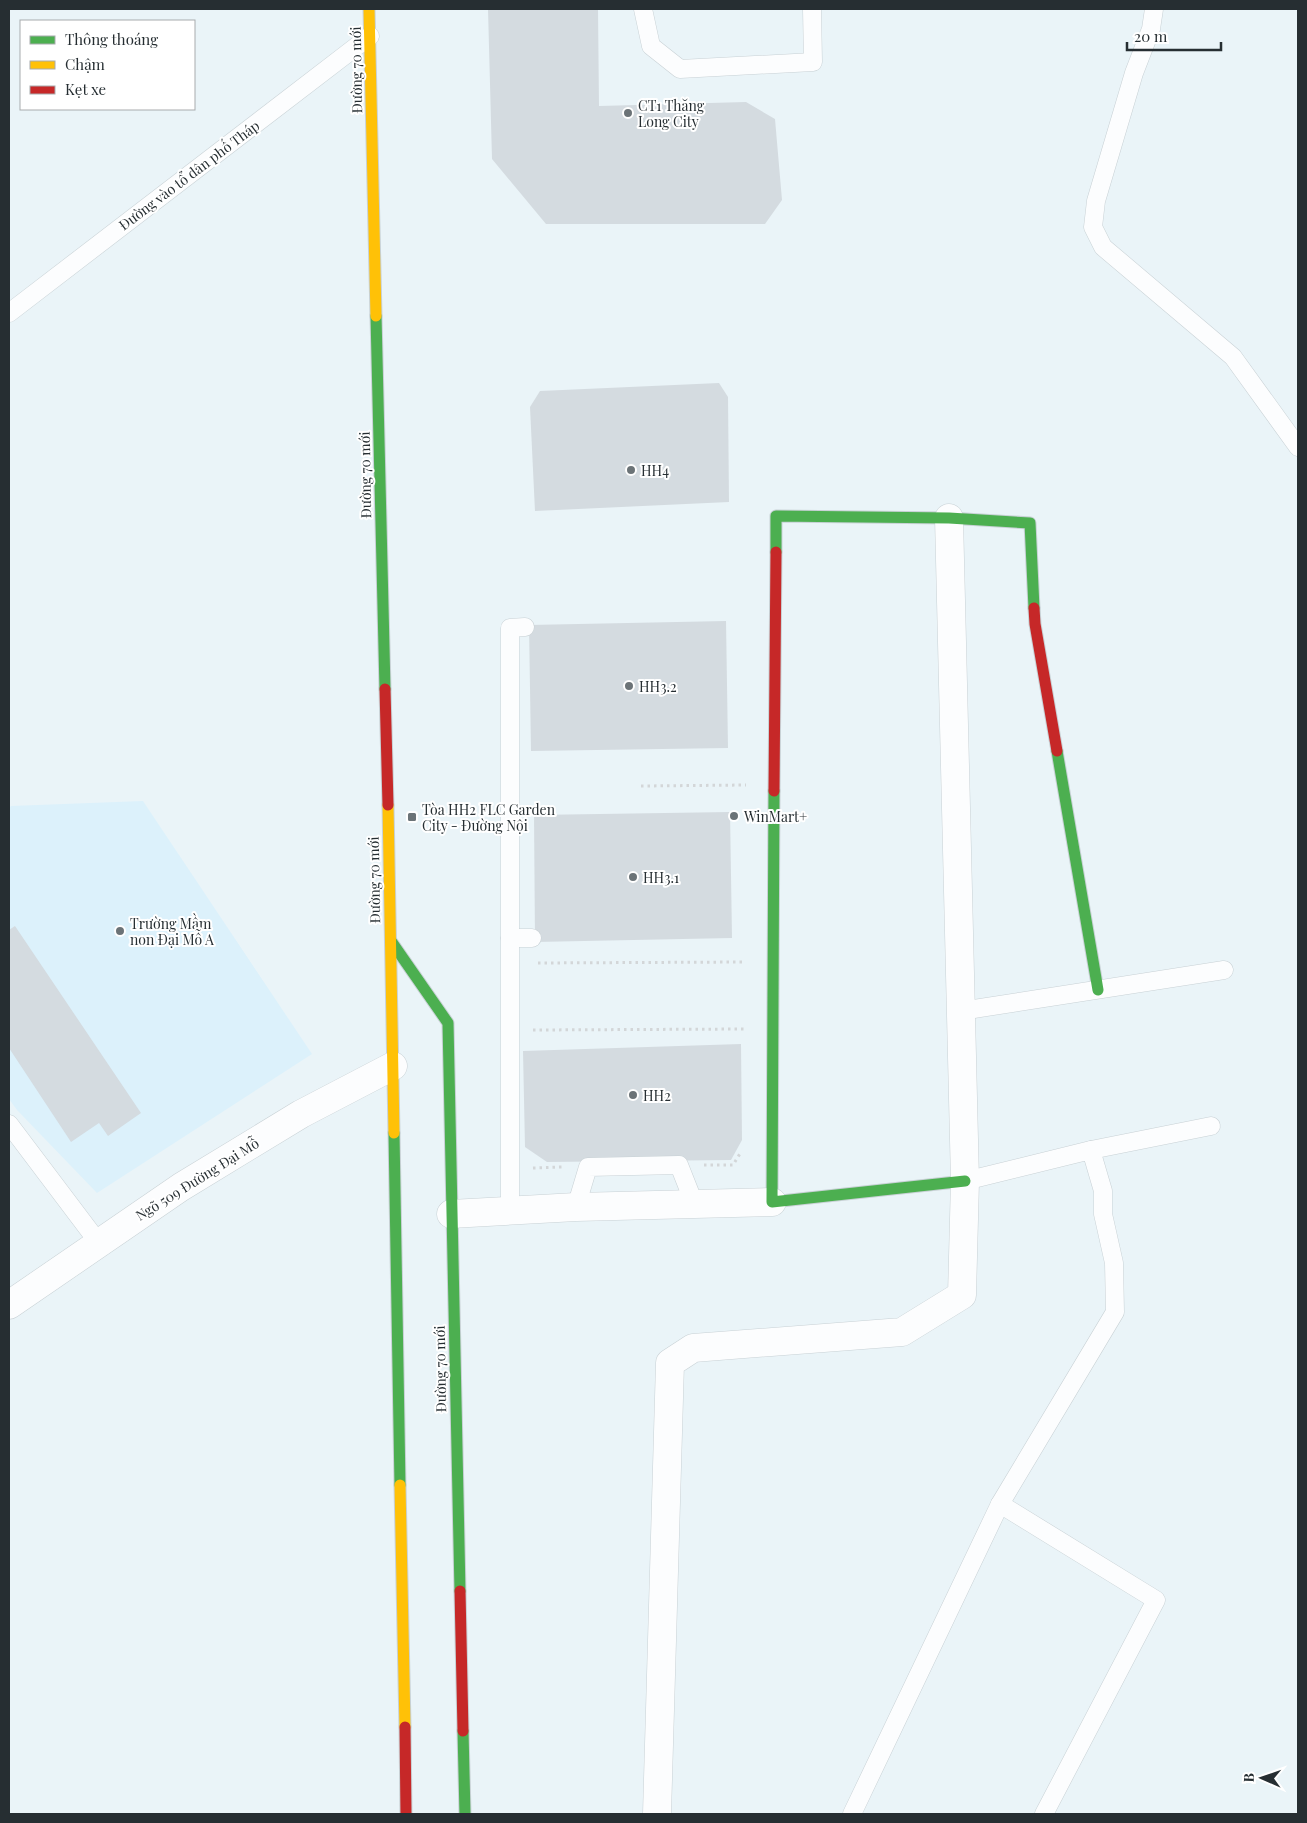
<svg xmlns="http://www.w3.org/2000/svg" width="1307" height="1823" font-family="'Playfair Display',serif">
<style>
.built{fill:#dcf1fb}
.building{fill:#d4dbe0}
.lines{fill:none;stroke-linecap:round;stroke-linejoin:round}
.lane-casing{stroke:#c8d1d5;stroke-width:19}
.street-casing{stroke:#c8d1d5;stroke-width:29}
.fast-casing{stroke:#c8d1d5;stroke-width:13}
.slow-casing{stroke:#c8d1d5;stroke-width:13}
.jam-casing{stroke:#c8d1d5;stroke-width:13}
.path{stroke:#d3d6d8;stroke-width:3;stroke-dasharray:2.5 4;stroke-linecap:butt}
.lane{stroke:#fcfdfe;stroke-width:18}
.street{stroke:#fcfdfe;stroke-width:28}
.fast{stroke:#4caf50;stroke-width:11}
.slow{stroke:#ffc107;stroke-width:11}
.jam{stroke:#c62828;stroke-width:11}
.poi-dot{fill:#6b7377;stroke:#fff;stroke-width:2}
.labels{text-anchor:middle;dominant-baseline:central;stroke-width:4;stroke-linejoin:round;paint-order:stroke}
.street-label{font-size:14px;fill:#262e32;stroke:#fff}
.poi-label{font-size:14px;fill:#262e32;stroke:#fff;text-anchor:start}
</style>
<rect width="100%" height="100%" fill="#eaf4f8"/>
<!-- built -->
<path class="built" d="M 143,801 L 312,1054 L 97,1193 L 17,1110 L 9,1099 L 9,808 L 11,806 Z"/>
<!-- building -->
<g class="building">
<path d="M 488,9 L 598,9 L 599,106 L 746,102 L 775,119 L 782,200 L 765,224 L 546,224 L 492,159 Z"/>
<path d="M 719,383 L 728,397 L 729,502 L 535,511 L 530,407 L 540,391 Z"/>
<path d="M 726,621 L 728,748 L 531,751 L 529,625 Z"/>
<path d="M 730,812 L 732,938 L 535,942 L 534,815 Z"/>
<path d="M 15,926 L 141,1113 L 108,1136 L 99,1123 L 71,1142 L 9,1048 L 9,930 Z"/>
<path d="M 741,1044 L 742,1140 L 731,1160 L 547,1162 L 525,1147 L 523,1051 Z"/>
</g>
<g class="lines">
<!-- lane casing -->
<g class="lane-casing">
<g id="lane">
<path d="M 643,9 L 651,46 L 680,69 L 813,62 L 812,9"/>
<path d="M 1154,9 L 1151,29 L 1134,73 L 1096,201 L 1093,227 L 1103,247 L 1233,357 L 1298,447"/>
<path d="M 9,313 L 370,36"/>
<path d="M 510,938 L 532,938"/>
<path d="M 961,1011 L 1224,970"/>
<path d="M 9,1124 L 98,1242"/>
<path d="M 1091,1150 L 1211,1126"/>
<path d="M 576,1207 L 588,1167 L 679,1165 L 694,1203"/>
<path d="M 510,1211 L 510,628 L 525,627"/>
<path d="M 1000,1504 L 1156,1600 L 1044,1814"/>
<path d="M 852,1814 L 1000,1504 L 1115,1312 L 1114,1263 L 1103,1214 L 1103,1191 L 1091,1150 L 965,1181"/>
</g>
</g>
<!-- street casing -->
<g class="street-casing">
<g id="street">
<path d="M 451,1214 L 576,1207 L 772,1202"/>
<path d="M 9,1305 L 181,1187 L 301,1114 L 393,1066"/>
<path d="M 657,1814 L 670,1363 L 693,1348 L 902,1332 L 962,1295 L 965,1181 L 949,518"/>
</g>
</g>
<!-- fast casing -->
<g class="fast-casing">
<g id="fast">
<path d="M 376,316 L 385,689"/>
<path d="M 776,552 L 776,516 L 949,518 L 1030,523 L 1034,608"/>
<path d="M 1057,751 L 1098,990"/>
<path d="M 774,791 L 772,1202 L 965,1181"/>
<path d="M 391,941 L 448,1023 L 460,1591"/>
<path d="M 394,1133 L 400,1485"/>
<path d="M 463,1731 L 465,1814"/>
</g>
</g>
<!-- slow casing -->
<g class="slow-casing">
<g id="slow">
<path d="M 369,9 L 376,316"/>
<path d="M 388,805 L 394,1133"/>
<path d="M 400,1485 L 405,1727"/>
</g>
</g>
<!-- jam casing -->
<g class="jam-casing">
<g id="jam">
<path d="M 1034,608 L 1035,624 L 1057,751"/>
<path d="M 385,689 L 388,805"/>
<path d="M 774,791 L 776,552"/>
<path d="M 460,1591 L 463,1731"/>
<path d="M 405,1727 L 406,1814"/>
</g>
</g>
<!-- path -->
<g class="path">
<path d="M 641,786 L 746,785"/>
<path d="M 538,963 L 745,962"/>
<path d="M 533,1030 L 744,1029"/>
<path d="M 704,1165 L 733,1165 L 741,1152"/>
<path d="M 533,1168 L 562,1167"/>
</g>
<!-- lane -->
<use href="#lane" class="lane"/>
<!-- street -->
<use href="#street" class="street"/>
<!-- fast -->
<use href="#fast" class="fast"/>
<!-- slow -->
<use href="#slow" class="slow"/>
<!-- jam -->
<use href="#jam" class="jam"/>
</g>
<!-- markers -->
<g class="poi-dot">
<circle cx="628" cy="113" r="5"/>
<circle cx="631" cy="470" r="5"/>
<circle cx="629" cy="686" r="5"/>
<circle cx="734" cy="816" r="5"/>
<rect x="407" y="812" width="10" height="10" rx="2.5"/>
<circle cx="633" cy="877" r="5"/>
<circle cx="120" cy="931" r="5"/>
<circle cx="633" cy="1095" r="5"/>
</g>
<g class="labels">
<!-- street labels -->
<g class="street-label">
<text transform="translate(356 70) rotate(-91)">Đường 70 mới</text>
<text transform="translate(189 175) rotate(-37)">Đường vào tổ dân phố Tháp</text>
<text transform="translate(365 475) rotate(-91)">Đường 70 mới</text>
<text transform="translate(374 880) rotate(-91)">Đường 70 mới</text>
<text transform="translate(197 1179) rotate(-32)">Ngõ 509 Đường Đại Mỗ</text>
<text transform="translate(440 1369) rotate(-91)">Đường 70 mới</text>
</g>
<!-- poi labels -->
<g class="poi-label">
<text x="638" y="105">CT1 Thăng<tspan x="638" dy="16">Long City</tspan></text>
<text x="641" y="470">HH4</text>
<text x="639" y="686">HH3.2</text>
<text x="422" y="809">Tòa HH2 FLC Garden<tspan x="422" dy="16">City - Đường Nội</tspan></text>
<text x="744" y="816">WinMart+</text>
<text x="643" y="877">HH3.1</text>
<text x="130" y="923">Trường Mầm<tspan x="130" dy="16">non Đại Mỗ A</tspan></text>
<text x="643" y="1095">HH2</text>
</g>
</g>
<!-- border -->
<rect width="1307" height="1823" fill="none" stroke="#262e32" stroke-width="20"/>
<!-- legend -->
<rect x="20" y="20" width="175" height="90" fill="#ffffff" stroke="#a8abad"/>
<rect x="30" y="36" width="25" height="8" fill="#4caf50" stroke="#a8abad"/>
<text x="65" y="45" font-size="15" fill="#262e32">Thông thoáng</text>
<rect x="30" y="61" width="25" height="8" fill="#ffc107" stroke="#a8abad"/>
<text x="65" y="70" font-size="15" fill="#262e32">Chậm</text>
<rect x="30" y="86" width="25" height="8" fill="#c62828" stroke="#a8abad"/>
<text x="65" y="95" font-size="15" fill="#262e32">Kẹt xe</text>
<!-- north arrow -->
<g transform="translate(1262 1778) rotate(272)" stroke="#ffffff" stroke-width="4" paint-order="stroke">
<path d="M0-4L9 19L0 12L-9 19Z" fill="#262e32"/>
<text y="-8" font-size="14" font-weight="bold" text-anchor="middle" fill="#262e32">B</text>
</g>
<!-- scale -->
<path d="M1127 42v8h94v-8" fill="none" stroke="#262e32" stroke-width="2.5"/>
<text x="1134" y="42" font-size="15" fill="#262e32" stroke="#ffffff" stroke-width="4" paint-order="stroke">20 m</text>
</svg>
